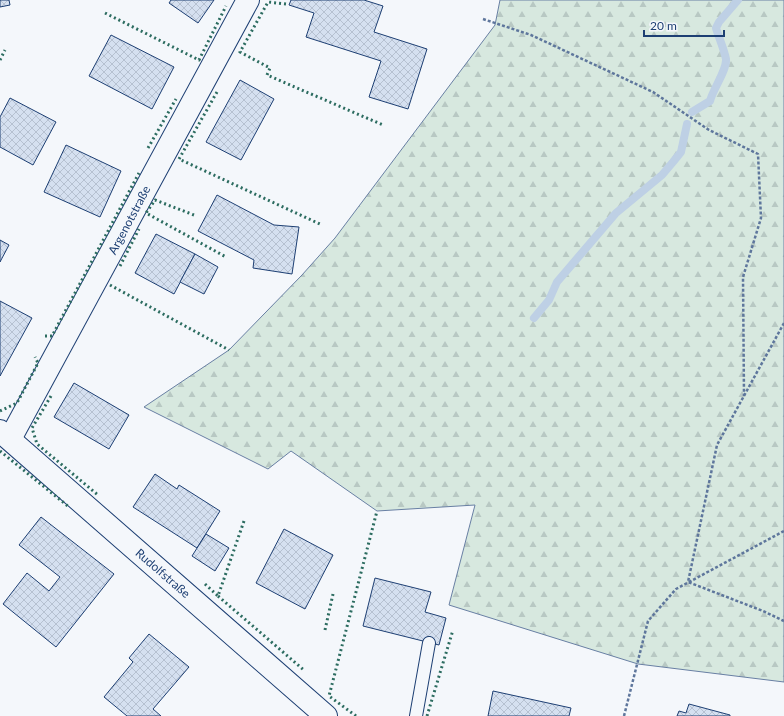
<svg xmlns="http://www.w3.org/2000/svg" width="784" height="716" font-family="Lato,sans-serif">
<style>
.forest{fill:url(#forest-firs);stroke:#687fa3}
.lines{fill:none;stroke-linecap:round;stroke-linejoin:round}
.stream{stroke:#bed0e5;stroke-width:8}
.building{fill:url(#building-cross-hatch);stroke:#1d3f73}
.service-casing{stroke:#1d3f73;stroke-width:14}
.minor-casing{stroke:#1d3f73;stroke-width:24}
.path{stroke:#5e769c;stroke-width:2.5;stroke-dasharray:3 2;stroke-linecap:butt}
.service{stroke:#f4f7fb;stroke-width:12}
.minor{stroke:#f4f7fb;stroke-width:22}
.hedge{stroke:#2c6c60;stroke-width:3;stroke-dasharray:2 3;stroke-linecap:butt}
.labels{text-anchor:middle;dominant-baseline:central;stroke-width:3;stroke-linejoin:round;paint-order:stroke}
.street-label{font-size:12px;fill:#1d3f73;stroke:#f4f7fb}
</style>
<defs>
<pattern id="forest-firs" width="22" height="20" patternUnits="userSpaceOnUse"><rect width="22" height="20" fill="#d7e8df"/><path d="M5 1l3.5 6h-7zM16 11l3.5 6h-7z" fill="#b8c8c3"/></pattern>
<pattern id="building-cross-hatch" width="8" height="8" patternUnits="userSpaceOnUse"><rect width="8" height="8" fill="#d5e0f0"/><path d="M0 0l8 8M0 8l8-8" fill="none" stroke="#b6c1d1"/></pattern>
</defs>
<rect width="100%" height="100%" fill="#f4f7fb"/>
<!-- forest -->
<path class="forest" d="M 500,0 L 784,0 L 784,682 L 638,664 L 449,605 L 475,505 L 377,511 L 291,451 L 268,469 L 144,407 L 229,350 L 302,275 L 335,238 L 495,25 Z"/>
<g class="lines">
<!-- stream -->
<g class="stream">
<path d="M 692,112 L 710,101 C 713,89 727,70 726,59 C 724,49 719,38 716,28 L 719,22 L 738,0"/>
<path d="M 534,318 L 549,300 L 557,282 L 616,213 L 662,175 L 673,162 L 681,152 L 687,124"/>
</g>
</g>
<!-- building -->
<g class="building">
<path d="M 0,0 L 9,0 L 10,5 L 0,7 Z"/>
<path d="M 171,0 L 214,0 L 198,23 L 169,3 Z"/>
<path d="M 291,0 L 364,0 L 383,6 L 374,32 L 427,49 L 408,109 L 369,97 L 381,61 L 306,37 L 314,13 L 289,5 Z"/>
<path d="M 111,35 L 174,67 L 152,109 L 89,76 Z"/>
<path d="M 240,80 L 274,99 L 241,160 L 206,142 Z"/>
<path d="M 10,98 L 56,122 L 33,165 L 0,147 L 0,117 Z"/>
<path d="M 66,145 L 121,171 L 100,217 L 44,192 Z"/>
<path d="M 217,195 L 274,225 L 299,227 L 292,274 L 253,268 L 254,260 L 198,231 Z"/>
<path d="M 156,234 L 195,254 L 174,294 L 135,273 Z"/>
<path d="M 0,240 L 9,245 L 0,262 Z"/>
<path d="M 195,254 L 218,267 L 204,294 L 180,282 Z"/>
<path d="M 0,301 L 32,318 L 0,376 Z"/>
<path d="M 74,383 L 129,415 L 109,449 L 54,417 Z"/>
<path d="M 155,474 L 177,489 L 179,485 L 220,511 L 197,548 L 133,507 Z"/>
<path d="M 41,517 L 114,574 L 56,647 L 3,604 L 27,573 L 49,591 L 60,577 L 19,545 Z"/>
<path d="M 284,529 L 333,555 L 305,609 L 256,583 Z"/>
<path d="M 206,534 L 229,548 L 215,571 L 192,556 Z"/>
<path d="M 375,578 L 431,592 L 425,612 L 446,618 L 439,645 L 363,626 Z"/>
<path d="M 149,634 L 189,667 L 153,709 L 161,716 L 127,716 L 104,697 L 133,662 L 129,658 Z"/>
<path d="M 493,691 L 571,708 L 569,716 L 488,716 Z"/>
<path d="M 689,704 L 730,715 L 730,716 L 677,716 L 679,711 L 686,713 Z"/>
</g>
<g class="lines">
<!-- service casing -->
<g class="service-casing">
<path id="service" d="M 416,716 L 429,643"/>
</g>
<!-- minor casing -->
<g class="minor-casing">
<g id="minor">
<path d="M 0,431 L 326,716"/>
<path d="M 10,439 L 248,0"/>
</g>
</g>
<!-- path -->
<g class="path">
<path d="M 483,19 L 531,35 L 653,92 L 709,130 L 758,154 L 761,218 L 743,277 L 744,396"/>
<path d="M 784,323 L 717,445 L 688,582 L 763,611 L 784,621"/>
<path d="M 624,716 L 648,621 L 676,589 L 784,531"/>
</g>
<!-- service -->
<use href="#service" class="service"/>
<!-- minor -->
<use href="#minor" class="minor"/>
<!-- hedge -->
<g class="hedge">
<path d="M 286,4 L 268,2 L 240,52 L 270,68 L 267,75 L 383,125"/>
<path d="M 105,13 L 199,60 L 226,6"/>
<path d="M 0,60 L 5,50"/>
<path d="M 217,92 L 179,159 L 322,225"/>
<path d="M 148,148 L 176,99"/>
<path d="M 194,215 L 155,200 L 146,213 L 226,257"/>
<path d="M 120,266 L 139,229"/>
<path d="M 110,285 L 229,350"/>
<path d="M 45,336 L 52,336 L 139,173"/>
<path d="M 51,396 L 32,428 L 37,444 L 98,495"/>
<path d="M 0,411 L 17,403 L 38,363 L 35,357"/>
<path d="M 0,451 L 69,507"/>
<path d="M 205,584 L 218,596 L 244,521"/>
<path d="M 218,596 L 305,671"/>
<path d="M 325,630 L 333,594"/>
<path d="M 356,716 L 329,696 L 377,511"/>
<path d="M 427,716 L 453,630"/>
</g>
</g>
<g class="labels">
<!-- street labels -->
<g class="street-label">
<text transform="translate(129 220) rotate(-62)">Argenotstraße</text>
<text transform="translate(163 573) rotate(41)">Rudolfstraße</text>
</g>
</g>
<!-- scale -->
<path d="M644 30v6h80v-6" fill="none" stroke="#1d3f73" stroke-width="2"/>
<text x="650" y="30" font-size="12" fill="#1d3f73" stroke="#f4f7fb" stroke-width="3" paint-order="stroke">20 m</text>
</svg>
